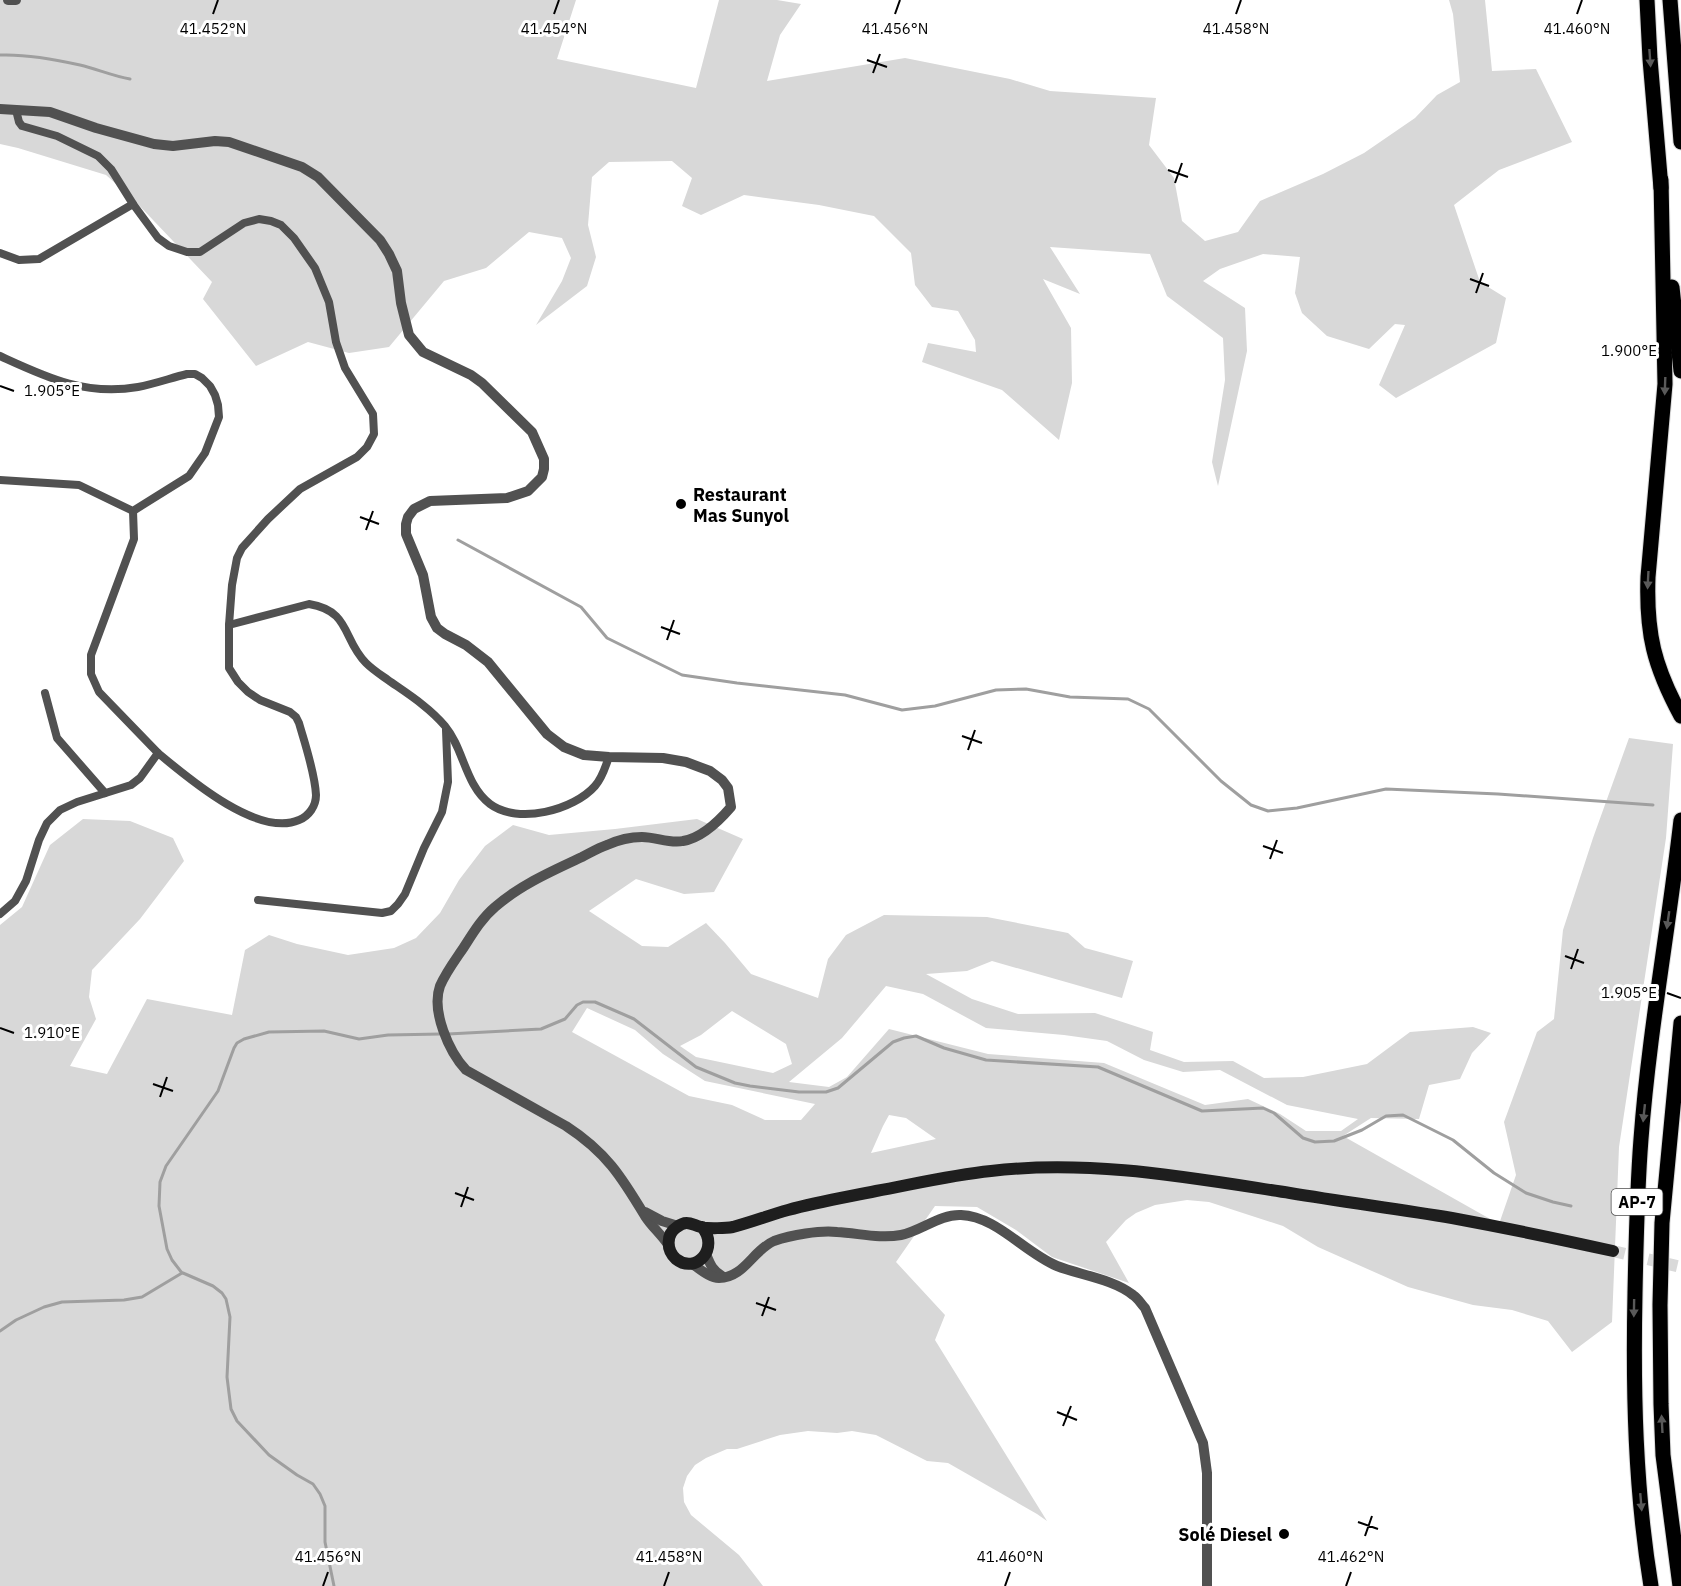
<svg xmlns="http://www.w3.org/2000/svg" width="1681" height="1586" font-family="'IBM Plex Sans',sans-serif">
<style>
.green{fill:#d8d8d8;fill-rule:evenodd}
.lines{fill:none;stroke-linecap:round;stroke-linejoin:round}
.stream{stroke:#9f9f9f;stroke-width:3}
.secondary-tunnel{stroke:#d9d9d9;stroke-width:12;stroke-dasharray:12 6;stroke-linecap:butt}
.motorway-casing{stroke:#dbdbdb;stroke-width:17}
.minor{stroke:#515151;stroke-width:8}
.tertiary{stroke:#515151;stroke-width:10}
.secondary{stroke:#1e1e1e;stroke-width:12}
.motorway{stroke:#000;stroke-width:15}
.oneway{fill:#595959}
.ticks{fill:none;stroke:#000;stroke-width:2}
.poi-dot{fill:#000;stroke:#fff;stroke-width:2}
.labels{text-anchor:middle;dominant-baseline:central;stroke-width:6;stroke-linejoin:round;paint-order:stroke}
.shield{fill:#fff;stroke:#4c4c4c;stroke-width:1.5}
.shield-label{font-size:16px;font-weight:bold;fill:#000}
.poi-label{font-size:18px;font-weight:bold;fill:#000;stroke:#fff;text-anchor:start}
.ticks-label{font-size:15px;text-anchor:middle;fill:#000;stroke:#fff;stroke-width:6;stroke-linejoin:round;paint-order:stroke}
</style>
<rect width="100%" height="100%" fill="#fff"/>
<!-- green -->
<g class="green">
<path d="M 0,0 L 576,0 L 557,59 L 696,88 L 719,0 L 777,0 L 801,4 L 780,35 L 767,81 L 905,58 L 1010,79 L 1050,91 L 1156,98 L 1149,145 L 1174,178 L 1182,221 L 1205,241 L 1238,232 L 1260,201 L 1323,174 L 1364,153 L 1415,118 L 1437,95 L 1460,82 L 1453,14 L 1449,0 L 1485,0 L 1492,71 L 1536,69 L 1572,142 L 1499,170 L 1454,205 L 1480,282 L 1506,298 L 1496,343 L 1396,398 L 1379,385 L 1405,325 L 1395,324 L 1369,349 L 1327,336 L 1302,313 L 1295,293 L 1300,257 L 1263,254 L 1220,269 L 1203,281 L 1245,308 L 1247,351 L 1218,486 L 1212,462 L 1225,380 L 1223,338 L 1167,296 L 1150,254 L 1050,247 L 1080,294 L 1043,279 L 1071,328 L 1072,383 L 1059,440 L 1002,390 L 922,362 L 928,343 L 976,352 L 975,340 L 958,311 L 932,307 L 915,285 L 911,253 L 874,216 L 819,205 L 744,195 L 701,215 L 682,206 L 692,178 L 672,161 L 609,162 L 592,177 L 588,225 L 596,257 L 587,286 L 536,325 L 562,281 L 571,258 L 562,238 L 529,232 L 486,268 L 444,281 L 389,347 L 349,353 L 308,342 L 256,366 L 203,299 L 212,282 L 134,200 L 106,175 L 18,148 L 0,144 Z"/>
<path d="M 1629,738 L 1673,744 L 1666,838 L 1619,1147 L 1612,1322 L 1572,1352 L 1548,1321 L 1512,1310 L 1473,1305 L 1408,1287 L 1318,1247 L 1283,1226 L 1209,1202 L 1187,1200 L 1155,1205 L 1136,1213 L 1126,1220 L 1106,1242 L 1129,1283 L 1052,1257 L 1016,1230 L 977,1207 L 935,1206 L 896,1262 L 945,1315 L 935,1340 L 1047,1521 L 1037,1514 L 948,1463 L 927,1461 L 876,1435 L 852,1431 L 837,1433 L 808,1431 L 780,1435 L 737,1449 L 727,1449 L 706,1458 L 695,1465 L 687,1476 L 683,1488 L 684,1502 L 691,1515 L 739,1555 L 763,1586 L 0,1586 L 0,925 L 22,907 L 50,845 L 83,819 L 130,821 L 173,838 L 184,861 L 140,919 L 92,970 L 89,997 L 96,1019 L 70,1066 L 107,1074 L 147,999 L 232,1015 L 245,950 L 269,935 L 297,944 L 348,955 L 394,948 L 416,938 L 440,913 L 459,880 L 485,846 L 513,825 L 549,835 L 615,829 L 697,819 L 743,839 L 714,892 L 684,894 L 636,879 L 589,911 L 642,946 L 668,947 L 706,923 L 725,943 L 751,974 L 818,998 L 828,959 L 846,935 L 884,915 L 987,917 L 1068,933 L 1085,948 L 1133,961 L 1122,998 L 992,961 L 967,971 L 926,974 L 972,999 L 1018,1014 L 1095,1013 L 1153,1032 L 1150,1050 L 1184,1062 L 1233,1061 L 1264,1078 L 1303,1077 L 1367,1064 L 1410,1032 L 1473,1027 L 1491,1033 L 1472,1053 L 1460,1079 L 1429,1085 L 1419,1119 L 1371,1118 L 1343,1136 L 1499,1224 L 1516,1175 L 1504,1122 L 1537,1032 L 1554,1019 L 1563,930 L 1593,838 ZM 886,986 L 923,994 L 986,1028 L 1064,1035 L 1107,1041 L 1144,1060 L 1183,1072 L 1220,1070 L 1287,1105 L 1358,1119 L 1341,1131 L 1306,1131 L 1280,1114 L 1248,1099 L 1205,1105 L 1104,1063 L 988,1054 L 889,1029 L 847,1077 L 829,1087 L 789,1082 L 842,1038 ZM 587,1008 L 635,1030 L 663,1054 L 705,1081 L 815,1104 L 801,1120 L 765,1120 L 732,1105 L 689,1096 L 572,1032 ZM 732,1011 L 786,1044 L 792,1064 L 773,1073 L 696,1057 L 680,1046 L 701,1035 ZM 889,1115 L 906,1118 L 936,1139 L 871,1153 L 883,1126 Z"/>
</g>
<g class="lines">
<!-- stream -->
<g class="stream">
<path d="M 0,55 C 26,54 54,59 80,65 C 97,69 113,76 130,79"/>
<path d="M 458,540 L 581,607 L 607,638 L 682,675 L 737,683 L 845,695 L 902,710 L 935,706 L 996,690 L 1026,689 L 1070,697 L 1128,699 L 1149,709 L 1221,781 L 1251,805 L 1268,811 L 1297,808 L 1386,789 L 1498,794 L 1653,805"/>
<path d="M 448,1034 L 541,1029 L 565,1019 L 577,1005 L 583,1002 L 595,1002 L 634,1019 L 696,1067 L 735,1083 L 750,1086 L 799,1092 L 826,1092 L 838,1088 L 893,1042 L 904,1038 L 916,1036 L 944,1048 L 986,1060 L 1098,1067 L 1202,1111 L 1263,1108 L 1274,1113 L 1303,1138 L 1315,1142 L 1334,1141 L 1362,1130 L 1386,1116 L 1403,1115 L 1453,1140 L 1494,1173 L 1526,1193 L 1553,1202 L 1571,1206"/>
<path d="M 183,1273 L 213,1286 L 222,1293 L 226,1299 L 230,1317 L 227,1377 L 231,1409 L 237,1421 L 269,1455 L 297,1475 L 313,1484 L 320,1494 L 325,1506 L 325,1542 L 334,1586"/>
<path d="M 0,1331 L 16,1320 L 44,1307 L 62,1302 L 124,1300 L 142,1297 L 182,1273 L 172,1260 L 167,1249 L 159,1206 L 160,1182 L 166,1166 L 218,1091 L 234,1048 L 237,1043 L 244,1039 L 269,1032 L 324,1031 L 359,1039 L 388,1035 L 441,1034"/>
</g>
<!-- secondary-tunnel -->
<path class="secondary-tunnel" d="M 1613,1251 L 1681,1267"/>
<!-- motorway casing -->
<g class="motorway-casing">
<g id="motorway">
<path d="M 1647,0 L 1650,59 L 1661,188"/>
<path d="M 1670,0 L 1681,142"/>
<path d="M 1661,180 L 1665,384 L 1648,577 C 1646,634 1654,666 1681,716"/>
<path d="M 1672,287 L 1681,371"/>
<path d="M 1651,1586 C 1635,1489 1633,1391 1635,1293 C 1636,1241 1637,1190 1641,1139 C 1649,1032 1669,926 1681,820"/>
<path d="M 1680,1586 L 1663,1455 L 1661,1404 L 1660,1305 L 1662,1223 L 1681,1023"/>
</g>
</g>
<!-- minor -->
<g class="minor">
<path d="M 133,204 L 158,238 L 169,246 L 187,252 L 200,252 L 244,223 L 259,219 L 271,221 L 281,225 L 294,238 L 315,268 L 329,302 L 336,342 L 345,368 L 373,414 L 374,434 L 367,447 L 357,457 L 300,489 L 268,519 L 242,548 L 237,558 L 232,585 L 229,625"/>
<path d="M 0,253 L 19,260 L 39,259 L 133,204 L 111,169 L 98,156 L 57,136 L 22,126 L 19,122 L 16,110"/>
<path d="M 0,356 C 46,377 84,396 138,387 C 154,384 171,378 187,374 L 195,374 L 202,378 L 210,386 L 215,395 L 218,405 L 219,417 L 205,453 L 189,476 L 133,511 L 79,485 L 0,480"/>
<path d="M 133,511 L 134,539 L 91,655 L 91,674 L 99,692 L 158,753"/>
<path d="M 45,693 L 57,738 L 105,793"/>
<path d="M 258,900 L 382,913 L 391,911 L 398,904 L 405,894 L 424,848 L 442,812 L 448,782 L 446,730"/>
<path d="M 0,914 L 15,901 L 26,881 L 39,840 L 47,823 L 60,810 L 77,802 L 131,785 L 140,778 L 158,753 C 188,778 258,838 299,820 C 309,816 316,806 316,795 C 315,773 305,744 299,723 L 296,717 L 290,712 L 260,700 L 248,692 L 238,682 L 229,668 L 229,625 L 309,604 C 351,611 342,639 366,663 C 373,670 381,675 388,680 C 408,694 429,707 445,726 C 464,749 465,785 490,804 C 518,825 574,810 595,786 C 603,777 605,767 609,757"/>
</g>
<!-- tertiary -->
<g class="tertiary">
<path d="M 8,0 L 16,0"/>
<path d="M 0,109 L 50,112 L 96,128 L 154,144 L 173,146 L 215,141 L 229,142 L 302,167 L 318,177 L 380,240 L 389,254 L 397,271 L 401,303 L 409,335 L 423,352 L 471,375 L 482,383 L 532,432 L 544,459 L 544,469 L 542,477 L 528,491 L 507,498 L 430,501 L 414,509 L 408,517 L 406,524 L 406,534 L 423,575 L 431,617 L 437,628 L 445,634 L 466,645 L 488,662 L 547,734 L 564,747 L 584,755 L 609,757 L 663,758 L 686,762 L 710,771 L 722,780 L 728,788 L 731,807 C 719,821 702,838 683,841 C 670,844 656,837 642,837 C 630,837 618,840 607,845 C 598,848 590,853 582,857 C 552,871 520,885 495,907 C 482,918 473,933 464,947 C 456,959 446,972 440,986 C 431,1011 449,1052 466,1070 L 566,1126 C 606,1152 621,1176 645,1216 C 652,1227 662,1235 669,1246"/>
<path d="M 645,1212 L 662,1221 L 678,1226"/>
<path d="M 706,1254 C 710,1264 712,1270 722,1276"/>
<path d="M 691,1263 C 699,1268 709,1278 719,1278 C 744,1278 753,1250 774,1241 C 791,1235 820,1230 837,1232 C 858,1233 880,1239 901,1235 C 921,1231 940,1214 961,1215 C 996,1216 1025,1253 1057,1266 C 1080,1275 1113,1279 1133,1295 C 1138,1298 1141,1304 1145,1308 L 1203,1443 L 1207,1473 L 1207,1586"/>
</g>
<!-- secondary -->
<path class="secondary" d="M 702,1227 C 720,1248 696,1275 676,1259 C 666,1250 666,1234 677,1227 C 687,1219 692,1225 701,1227 C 708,1229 727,1228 733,1227 C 752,1222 770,1215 788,1210 C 817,1202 847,1197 876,1191 C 914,1184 952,1175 991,1171 C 1091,1159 1191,1178 1290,1193 C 1344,1202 1398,1209 1452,1218 C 1506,1228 1559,1239 1613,1251"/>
<!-- motorway -->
<use href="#motorway" class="motorway"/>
</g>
<!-- one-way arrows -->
<defs><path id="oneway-solid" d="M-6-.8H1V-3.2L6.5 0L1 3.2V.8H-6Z" transform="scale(1.5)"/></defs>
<g class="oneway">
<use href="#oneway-solid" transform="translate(1650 58) rotate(86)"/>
<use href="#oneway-solid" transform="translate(1665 386) rotate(92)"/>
<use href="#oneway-solid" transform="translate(1648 580) rotate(93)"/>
<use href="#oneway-solid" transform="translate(1668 920) rotate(98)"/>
<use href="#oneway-solid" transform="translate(1644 1113) rotate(96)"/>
<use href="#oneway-solid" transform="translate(1634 1308) rotate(91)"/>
<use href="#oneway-solid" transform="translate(1662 1424) rotate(-93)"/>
<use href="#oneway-solid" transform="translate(1641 1502) rotate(85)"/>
</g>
<!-- ticks -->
<path class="ticks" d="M 213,14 L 218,0M 554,14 L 559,0M 895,14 L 900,0M 1236,14 L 1241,0M 1577,14 L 1582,0M 867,60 L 887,67M 873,73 L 880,54M 1168,170 L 1188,177M 1175,183 L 1182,163M 1470,279 L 1489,286M 1476,293 L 1483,273M 1667,351 L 1681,356M 0,386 L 14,391M 360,517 L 379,524M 366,530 L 373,511M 661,627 L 680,634M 667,640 L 674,620M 962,736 L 982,743M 968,750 L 975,730M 1263,846 L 1283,853M 1270,859 L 1277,840M 1565,956 L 1584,963M 1571,969 L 1578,949M 1667,993 L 1681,998M 0,1028 L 14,1033M 153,1084 L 173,1091M 160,1097 L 167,1077M 455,1193 L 474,1200M 461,1207 L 468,1187M 756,1303 L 776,1310M 762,1316 L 769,1297M 1057,1412 L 1077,1420M 1063,1426 L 1071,1406M 1358,1522 L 1378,1529M 1365,1536 L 1372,1516M 323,1586 L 328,1572M 664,1586 L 669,1572M 1005,1586 L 1010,1572M 1346,1586 L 1351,1572"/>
<!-- markers -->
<g class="poi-dot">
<circle cx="681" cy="504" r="6"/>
<circle cx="1284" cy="1534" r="6"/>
</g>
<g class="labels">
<!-- shield labels -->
<rect class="shield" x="1611.5" y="1189" width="51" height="26" rx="4.5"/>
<g class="shield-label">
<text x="1637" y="1202">AP-7</text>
</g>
<!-- poi labels -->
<g class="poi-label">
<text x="693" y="494">Restaurant<tspan x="693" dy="21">Mas Sunyol</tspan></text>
<text x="1272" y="1534" text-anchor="end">Solé Diesel</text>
</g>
</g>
<g class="ticks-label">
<text x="213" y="34">41.452°N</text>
<text x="895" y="34">41.456°N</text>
<text x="1236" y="34">41.458°N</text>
<text x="1577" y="34">41.460°N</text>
<text x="554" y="34">41.454°N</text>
<text x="1629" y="356">1.900°E</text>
<text x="52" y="396">1.905°E</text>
<text x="1629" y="998">1.905°E</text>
<text x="52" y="1038">1.910°E</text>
<text x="328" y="1562">41.456°N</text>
<text x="669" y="1562">41.458°N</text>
<text x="1010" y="1562">41.460°N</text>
<text x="1351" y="1562">41.462°N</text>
</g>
</svg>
